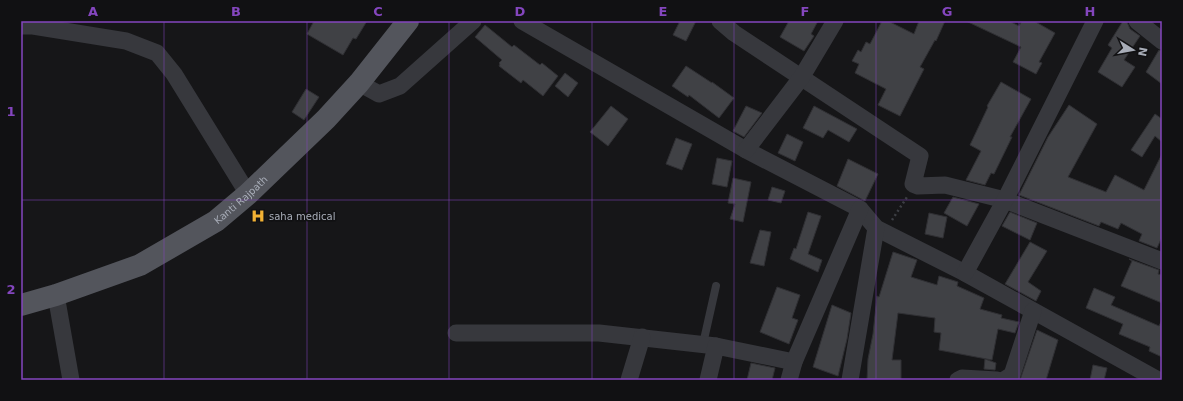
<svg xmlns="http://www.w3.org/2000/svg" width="1183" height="401" font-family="'DejaVu Sans',sans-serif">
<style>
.building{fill:#404145;stroke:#303034}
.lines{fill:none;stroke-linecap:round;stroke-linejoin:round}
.path{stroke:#3d3f44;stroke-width:2.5;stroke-dasharray:2 3;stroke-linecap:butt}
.service{stroke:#37383d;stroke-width:8}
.minor{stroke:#37383d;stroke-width:17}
.primary{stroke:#53555c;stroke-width:22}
.grid{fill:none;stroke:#8446be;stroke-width:1;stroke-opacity:0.55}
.labels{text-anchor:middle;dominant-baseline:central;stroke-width:3.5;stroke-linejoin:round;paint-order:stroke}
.street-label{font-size:10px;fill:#a8adb8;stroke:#111113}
.poi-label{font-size:10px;fill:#a8adb8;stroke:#111113;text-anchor:start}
.neatline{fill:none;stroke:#8446be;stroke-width:1.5}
.grid-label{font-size:13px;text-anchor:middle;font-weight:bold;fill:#8446be}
</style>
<rect width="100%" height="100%" fill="#161618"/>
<!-- building -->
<g class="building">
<path d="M 314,21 L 367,21 L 356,39 L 353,38 L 343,55 L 307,34 Z"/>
<path d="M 680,21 L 696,21 L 686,41 L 673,35 Z"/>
<path d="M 789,21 L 818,21 L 811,34 L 814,36 L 804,51 L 780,37 Z"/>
<path d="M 882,21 L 888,21 L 914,34 L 919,21 L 945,21 L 936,41 L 935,40 L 920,67 L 924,69 L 900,116 L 878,105 L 886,89 L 855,73 L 859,64 L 852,61 L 858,50 L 861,52 L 866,42 L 870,44 Z"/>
<path d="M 966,21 L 1009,21 L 1019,26 L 1022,21 L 1034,21 L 1055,33 L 1039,62 L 1042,63 L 1036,74 L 1013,62 L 1021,47 Z"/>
<path d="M 1123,21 L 1127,22 L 1130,29 L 1140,36 L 1124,60 L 1135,67 L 1122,87 L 1098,72 L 1112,48 L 1108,45 Z"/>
<path d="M 485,25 L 512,47 L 514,45 L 540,65 L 542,63 L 558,76 L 543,96 L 523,80 L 521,83 L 499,66 L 500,64 L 499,63 L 502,60 L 475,37 Z"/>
<path d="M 1159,50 L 1162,51 L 1162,84 L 1146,72 Z"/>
<path d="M 686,66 L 712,83 L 712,82 L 734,98 L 719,118 L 689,95 L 688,97 L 672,86 Z"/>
<path d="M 565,73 L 578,83 L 568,97 L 555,86 Z"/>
<path d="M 1001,82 L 1031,99 L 1010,137 L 1012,137 L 994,174 L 991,173 L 985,185 L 966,180 L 981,151 L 970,145 L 988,107 L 987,106 Z"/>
<path d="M 306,89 L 319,97 L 304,120 L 292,112 Z"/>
<path d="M 1069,105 L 1097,124 L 1068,177 L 1106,192 L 1115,175 L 1144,190 L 1162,154 L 1162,237 L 1157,248 L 1139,241 L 1142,234 L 1121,223 L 1118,229 L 1101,222 L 1099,226 L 1019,195 L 1048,137 Z"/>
<path d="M 611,106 L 628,119 L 608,146 L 590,132 Z"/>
<path d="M 746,106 L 762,113 L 744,137 L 733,131 Z"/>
<path d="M 814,106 L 857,129 L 849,142 L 828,130 L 823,138 L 803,128 Z"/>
<path d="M 1155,114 L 1162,119 L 1162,142 L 1155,136 L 1142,157 L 1131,150 Z"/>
<path d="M 787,134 L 803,142 L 795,161 L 778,153 Z"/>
<path d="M 676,138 L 692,144 L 682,170 L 666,164 Z"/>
<path d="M 717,158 L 732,161 L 727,187 L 712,184 Z"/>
<path d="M 848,159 L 878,174 L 865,201 L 837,186 Z"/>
<path d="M 733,178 L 751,182 L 743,222 L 730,219 L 735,204 L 728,203 Z"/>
<path d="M 772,187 L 785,191 L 781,203 L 768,200 Z"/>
<path d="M 953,197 L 979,204 L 967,226 L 944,213 Z"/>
<path d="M 808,212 L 821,216 L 808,254 L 822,260 L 818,272 L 790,259 L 794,248 L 796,249 Z"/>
<path d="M 1010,212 L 1037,223 L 1030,240 L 1002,226 Z"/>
<path d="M 929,213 L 947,217 L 943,238 L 925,234 Z"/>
<path d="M 760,230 L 771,232 L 764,266 L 750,263 Z"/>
<path d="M 1030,242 L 1047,251 L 1028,282 L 1041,291 L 1036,301 L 1005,284 Z"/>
<path d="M 893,252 L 917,260 L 911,277 L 937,285 L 939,276 L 958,282 L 957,286 L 984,298 L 980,309 L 1002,315 L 1001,318 L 1019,322 L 1015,333 L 998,329 L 992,360 L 939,350 L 941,333 L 934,332 L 935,318 L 898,313 L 892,360 L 901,360 L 901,380 L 867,380 L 868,359 L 873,334 L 877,296 L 879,297 Z"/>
<path d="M 1129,259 L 1159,270 L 1158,274 L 1162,275 L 1162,303 L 1121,286 L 1132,261 Z"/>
<path d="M 777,287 L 800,295 L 792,318 L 798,320 L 789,344 L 760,332 Z"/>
<path d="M 1094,288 L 1115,297 L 1111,305 L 1159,326 L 1162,320 L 1162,357 L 1149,351 L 1150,347 L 1119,334 L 1123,324 L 1086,308 Z"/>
<path d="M 832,305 L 851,313 L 847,339 L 838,376 L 813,367 Z"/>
<path d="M 1037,330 L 1058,340 L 1046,380 L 1020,380 Z"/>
<path d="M 985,359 L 996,363 L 995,370 L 984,369 Z"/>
<path d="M 751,363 L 775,368 L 772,380 L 747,380 Z"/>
<path d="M 1093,365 L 1107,368 L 1104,380 L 1090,380 Z"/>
</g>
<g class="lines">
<!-- path -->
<path class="path" d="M 892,220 L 907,197"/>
<!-- service -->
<path class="service" d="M 703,344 L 716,286"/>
<!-- minor -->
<g class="minor">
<path d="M 522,21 L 746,150 L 860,209 L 876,228 L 965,273 L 1158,380"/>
<path d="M 720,21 L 734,33 L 920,156 L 913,184 L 918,186 L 945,185 L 1005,200 L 1162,261"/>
<path d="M 1137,21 L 1162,41"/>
<path d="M 21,26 L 33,26 L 126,41 L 157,53 L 174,74 L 248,194"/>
<path d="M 359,83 L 379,94 L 400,86 L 473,21"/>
<path d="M 746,150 L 801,78 L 835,21"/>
<path d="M 965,273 L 1005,200 L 1095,21"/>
<path d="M 56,295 L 71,380"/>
<path d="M 456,333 L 599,333 L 716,346"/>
<path d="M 629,380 L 642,337"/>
<path d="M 708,380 L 716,346 L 794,362"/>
<path d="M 789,380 L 794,362 L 860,209"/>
<path d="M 850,380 L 876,228"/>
<path d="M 958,380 L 962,378 L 997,380"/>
<path d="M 1004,380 L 1012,375 L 1033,311"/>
</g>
<!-- primary -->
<path class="primary" id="s1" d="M 21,305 L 56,295 L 140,265 L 216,221 L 248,194 L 326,119 L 359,83 L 408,21"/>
</g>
<!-- grid -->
<path class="grid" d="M 164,21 L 164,380M 307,21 L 307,380M 449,21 L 449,380M 592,21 L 592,380M 734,21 L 734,380M 876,21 L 876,380M 1019,21 L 1019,380M 21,200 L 1162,200"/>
<!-- icons -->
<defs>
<g id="hospital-bare" transform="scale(1.08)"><path d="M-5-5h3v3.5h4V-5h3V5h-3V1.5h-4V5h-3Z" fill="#f2b134" stroke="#111113" stroke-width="2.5" paint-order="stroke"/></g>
</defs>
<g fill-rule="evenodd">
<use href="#hospital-bare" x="258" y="216"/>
</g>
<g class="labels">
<!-- street labels -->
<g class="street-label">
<text stroke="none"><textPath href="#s1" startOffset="246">Kanti Rajpath</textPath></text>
</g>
<!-- poi labels -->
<g class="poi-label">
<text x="269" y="216">saha medical</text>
</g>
</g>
<!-- border -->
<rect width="1183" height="401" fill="none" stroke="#111113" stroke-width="44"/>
<!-- north arrow -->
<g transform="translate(1133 50) rotate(101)" stroke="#111113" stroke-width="3" paint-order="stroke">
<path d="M0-3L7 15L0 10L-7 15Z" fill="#a8adb8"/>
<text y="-6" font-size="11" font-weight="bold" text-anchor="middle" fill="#a8adb8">N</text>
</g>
<rect x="22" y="22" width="1139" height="357" class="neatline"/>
<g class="grid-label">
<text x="93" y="16">A</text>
<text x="236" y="16">B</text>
<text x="378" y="16">C</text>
<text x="520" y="16">D</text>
<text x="663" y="16">E</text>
<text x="805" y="16">F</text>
<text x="947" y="16">G</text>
<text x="1090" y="16">H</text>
<text x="11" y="116">1</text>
<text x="11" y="294">2</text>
</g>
</svg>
